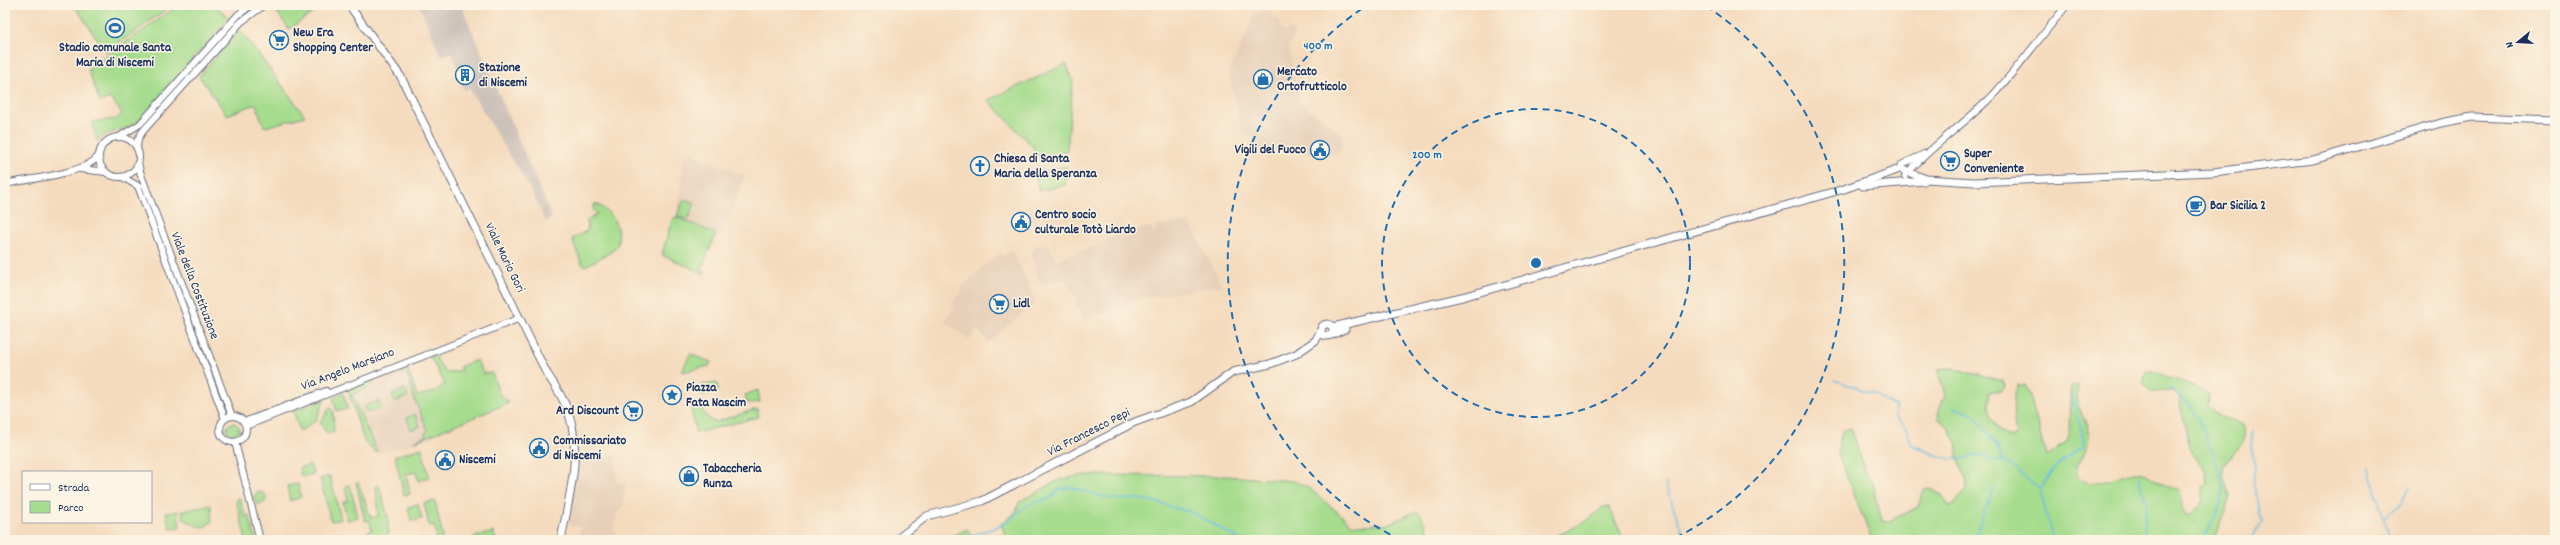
<svg xmlns="http://www.w3.org/2000/svg" width="2560" height="545" font-family="Dekko,sans-serif">
<style>
.built{fill:#e7cfb8}
.industrial{fill:#cdc2b9}
.green{fill:#a6dc8d;stroke:#608676}
.lines{fill:none;stroke-linecap:round;stroke-linejoin:round}
.stream{stroke:#65bee3;stroke-width:1.5}
.tertiary-casing{stroke:#676b80;stroke-width:8}
.secondary-casing{stroke:#676b80;stroke-width:9}
.tertiary{stroke:#fff;stroke-width:6}
.secondary{stroke:#fff;stroke-width:7}
.ring{fill:none;stroke:#1f6fb2;stroke-width:2;stroke-dasharray:7 5}
.labels{text-anchor:middle;dominant-baseline:central;stroke-width:3;stroke-linejoin:round;paint-order:stroke}
.poi-label{font-size:13px;font-weight:bold;fill:#1b2f5e;stroke:#fcf5e5;text-anchor:start}
.street-label{font-size:13px;fill:#1b2f5e;stroke:#fcf5e5}
.centre{fill:#1f6fb2;stroke:#fcf5e5;stroke-width:2}
.ring-label{font-size:12px;text-anchor:middle;font-weight:bold;fill:#1f6fb2;stroke:#fcf5e5;stroke-width:3;stroke-linejoin:round;paint-order:stroke}
</style>
<rect width="100%" height="100%" fill="#fcf5e5"/>
<filter id="ink" filterUnits="userSpaceOnUse"><feTurbulence type="fractalNoise" baseFrequency=".025" numOctaves="2"/><feDisplacementMap in="SourceGraphic" scale="8" xChannelSelector="R" yChannelSelector="G"/><feConvolveMatrix kernelMatrix="1 2 1 2 8 2 1 2 1" color-interpolation-filters="sRGB"/></filter>
<filter id="wash" filterUnits="userSpaceOnUse"><feTurbulence type="fractalNoise" baseFrequency=".012" numOctaves="4" result="noise"/><feDisplacementMap in="SourceGraphic" scale="16" xChannelSelector="R" yChannelSelector="G"/><feGaussianBlur stdDeviation="0.9" result="paint"/><feColorMatrix in="noise" values="0 0 0 0 0 0 0 0 0 0 0 0 0 0 0 0 0 1.4 0 .05"/><feComposite in="paint" operator="in"/></filter>
<g filter="url(#wash)">
<rect width="100%" height="100%" fill="#f5dbbe"/>
<!-- built -->
<g class="built">
<path d="M 1266,10 L 1282,23 L 1280,26 L 1286,32 L 1289,28 L 1295,34 L 1288,46 L 1301,103 L 1344,135 L 1339,154 L 1259,149 L 1259,145 L 1246,134 L 1243,135 L 1229,72 L 1255,14 Z"/>
<path d="M 691,153 L 745,176 L 721,235 L 676,217 L 685,157 Z"/>
<path d="M 1189,221 L 1222,285 L 1127,301 L 1127,305 L 1084,320 L 1065,278 L 1044,284 L 1038,280 L 1031,252 L 1038,245 L 1047,244 L 1057,260 L 1102,243 L 1115,236 L 1115,233 L 1152,227 L 1152,233 L 1157,232 L 1155,226 Z"/>
<path d="M 1013,250 L 1036,302 L 989,342 L 976,329 L 970,340 L 944,321 L 955,305 L 951,302 L 963,291 L 960,288 L 999,253 L 1003,256 Z"/>
<path d="M 407,367 L 416,395 L 420,395 L 435,436 L 378,454 L 372,435 L 363,438 L 348,390 L 397,371 L 399,374 L 401,369 Z"/>
<path d="M 610,456 L 616,456 L 617,483 L 626,483 L 622,510 L 618,510 L 614,532 L 617,533 L 615,540 L 578,540 L 581,527 L 569,525 L 579,461 L 582,458 L 607,457 L 606,461 L 609,461 Z"/>
<path d="M 777,531 L 786,534 L 790,540 L 763,540 L 764,532 Z"/>
</g>
<!-- industrial -->
<path class="industrial" d="M 419,5 L 461,5 L 552,218 L 545,221 L 532,192 L 469,88 L 464,90 L 458,76 L 461,74 L 451,53 L 441,56 Z"/>
<!-- green -->
<g class="green">
<path d="M 74,5 L 173,5 L 106,52 Z"/>
<path d="M 179,5 L 215,5 L 229,18 L 135,125 C 121,132 109,129 97,141 L 92,122 L 116,119 L 122,113 L 110,98 L 100,102 L 88,69 Z"/>
<path d="M 272,5 L 306,5 L 314,12 L 289,29 Z"/>
<path d="M 240,30 L 305,116 L 266,127 L 263,125 L 256,104 L 227,115 L 199,76 Z"/>
<path d="M 1066,64 L 1073,80 L 1067,151 L 1038,158 L 1033,147 L 988,100 Z"/>
<path d="M 1066,166 L 1065,185 L 1039,191 L 1035,173 Z"/>
<path d="M 684,199 L 695,203 L 688,220 L 677,216 Z"/>
<path d="M 595,203 C 612,212 620,224 618,244 L 611,252 L 586,266 L 582,264 L 572,239 L 588,230 L 587,220 L 597,214 L 593,210 Z"/>
<path d="M 676,217 L 716,234 L 701,270 L 705,272 L 704,274 L 662,255 L 672,219 Z"/>
<path d="M 690,354 L 711,362 L 709,366 L 682,372 Z"/>
<path d="M 435,355 L 441,367 L 447,373 L 462,370 L 459,367 L 477,360 L 483,373 L 492,373 L 499,393 L 509,403 L 414,442 L 414,441 L 426,436 L 425,433 L 428,431 L 414,398 L 407,372 L 401,373 L 401,369 L 407,367 L 417,396 L 434,392 L 445,384 L 430,357 Z"/>
<path d="M 1951,368 L 2003,381 L 2005,386 L 2002,391 L 1990,391 C 1986,410 1993,429 2010,438 L 2016,436 C 2014,421 2011,398 2018,385 L 2025,385 L 2030,395 L 2046,457 L 2067,442 L 2069,436 L 2070,392 L 2072,385 L 2078,386 C 2071,419 2107,427 2076,466 L 2078,478 C 2096,492 2118,472 2137,472 C 2148,473 2154,479 2162,484 C 2167,488 2173,487 2179,491 L 2184,515 L 2190,515 L 2203,500 L 2203,487 L 2207,482 C 2207,467 2199,466 2193,455 C 2189,447 2180,405 2179,396 L 2175,391 L 2151,392 L 2143,383 L 2146,372 L 2153,371 L 2204,391 L 2209,394 L 2208,407 C 2218,418 2230,420 2243,425 C 2250,443 2231,454 2223,467 L 2224,479 L 2230,497 L 2214,540 L 1872,540 L 1838,454 L 1839,441 L 1843,430 L 1850,429 L 1853,433 L 1866,474 L 1874,484 L 1875,497 L 1883,522 L 1889,521 L 1918,507 L 1924,489 L 1930,488 L 1940,494 L 1948,505 L 1954,504 L 1966,489 L 1967,482 L 1957,458 L 1958,445 L 1949,428 L 1939,419 L 1938,413 L 1945,395 L 1937,369 Z"/>
<path d="M 373,380 L 374,384 L 352,395 L 377,452 L 374,452 L 364,441 L 348,390 Z"/>
<path d="M 717,383 L 718,391 L 702,395 L 700,385 Z"/>
<path d="M 405,389 L 408,396 L 395,402 L 392,395 Z"/>
<path d="M 758,390 L 760,402 L 747,403 L 745,395 Z"/>
<path d="M 343,392 L 348,409 L 337,411 L 333,399 Z"/>
<path d="M 325,399 L 316,420 L 300,432 L 293,411 Z"/>
<path d="M 378,401 L 381,408 L 367,413 L 364,407 Z"/>
<path d="M 690,403 L 697,404 L 709,419 L 715,422 L 757,409 L 759,417 L 696,433 Z"/>
<path d="M 330,407 L 333,411 L 334,432 L 327,434 L 320,423 Z"/>
<path d="M 415,414 L 420,426 L 411,430 L 407,418 Z"/>
<circle cx="233" cy="429" r="6"/>
<path d="M 422,448 L 429,477 L 418,481 L 416,472 L 406,474 L 410,494 L 404,495 L 395,456 Z"/>
<path d="M 310,465 L 314,474 L 301,477 L 299,468 Z"/>
<path d="M 1084,475 L 1226,476 L 1294,481 L 1309,488 L 1353,525 L 1388,524 L 1417,511 L 1421,515 L 1432,540 L 992,540 L 1005,534 L 1001,524 L 1016,512 L 1019,502 L 1059,480 Z"/>
<path d="M 330,476 L 341,519 L 331,521 L 320,479 Z"/>
<path d="M 358,482 L 371,518 L 378,516 L 376,487 L 379,485 L 388,518 L 388,540 L 370,540 L 367,532 L 372,530 L 369,520 L 365,521 L 356,483 Z"/>
<path d="M 298,484 L 301,497 L 290,501 L 287,486 Z"/>
<path d="M 350,485 L 358,517 L 347,520 L 343,502 L 348,501 L 345,486 Z"/>
<circle cx="260" cy="498" r="6"/>
<path d="M 240,498 L 245,516 L 249,515 L 256,540 L 246,540 L 236,499 Z"/>
<path d="M 435,501 L 443,538 L 433,540 L 437,537 L 434,525 L 429,526 L 424,503 Z"/>
<path d="M 418,504 L 422,519 L 411,521 L 408,507 Z"/>
<path d="M 211,505 L 212,521 L 205,527 L 197,526 L 184,519 L 182,511 Z"/>
<path d="M 1603,507 L 1609,507 L 1624,540 L 1524,540 C 1533,534 1539,540 1548,538 C 1569,532 1588,521 1603,507 Z"/>
<path d="M 178,511 L 180,527 L 170,528 L 166,513 Z"/>
<path d="M 967,529 L 973,540 L 944,540 Z"/>
<path d="M 494,532 L 495,540 L 474,540 L 473,537 Z"/>
</g>
<g class="lines">
<!-- stream -->
<g class="stream">
<path d="M 1835,380 L 1876,395 L 1895,406 L 1895,417 L 1906,428 L 1911,444 C 1929,453 1955,466 1974,455 C 1984,457 2005,461 2013,467 C 2023,474 2029,483 2040,489"/>
<path d="M 2168,387 C 2176,393 2185,399 2191,407 C 2200,420 2225,478 2223,492 C 2221,509 2210,526 2203,540"/>
<path d="M 1952,407 L 1975,415 L 1998,448 L 2003,462"/>
<path d="M 2369,467 C 2374,493 2385,515 2390,540"/>
<path d="M 2140,477 L 2146,502 L 2144,540"/>
<path d="M 1665,483 L 1685,540"/>
<path d="M 2386,516 L 2399,506 L 2411,486"/>
<path d="M 960,540 L 1005,524 L 1027,505 L 1051,498 L 1058,490 L 1070,487 L 1112,499 L 1139,499 L 1156,502 L 1193,513 L 1241,540"/>
<path d="M 1974,540 L 1993,488"/>
<path d="M 2053,540 L 2040,489 C 2051,471 2063,456 2083,447 C 2086,436 2073,407 2071,392"/>
<path d="M 2106,540 L 2107,536"/>
<path d="M 2252,540 L 2261,522 L 2254,486 L 2255,468 L 2251,446 L 2253,430"/>
</g>
</g>
</g>
<g filter="url(#ink)">
<g class="lines">
<!-- tertiary casing -->
<g class="tertiary-casing">
<g id="tertiary">
<path d="M 119,137 L 140,124 L 238,15 L 251,5"/>
<circle cx="119" cy="157" r="20"/>
<path d="M 137,148 L 138,139 L 143,131 L 241,22 L 264,5"/>
<path d="M 138,163 L 141,175 L 232,416"/>
<path d="M 80,169 L 106,172"/>
<path d="M 1899,169 L 1901,165 L 1924,154"/>
<path d="M 1905,176 C 1931,145 1967,123 1995,93 C 2020,65 2043,34 2067,5"/>
<path d="M 122,177 L 138,186 L 225,419"/>
<path d="M 5,184 C 27,179 88,174 99,155"/>
<circle cx="233" cy="429" r="13"/>
<path d="M 244,422 L 326,391"/>
<path d="M 246,426 L 520,318"/>
<path d="M 235,442 L 260,540"/>
</g>
</g>
<!-- secondary casing -->
<g class="secondary-casing">
<g id="secondary">
<path d="M 349,5 L 401,77 L 546,372 C 553,383 561,394 566,406 C 584,449 569,496 561,540"/>
<path d="M 1903,170 L 1926,179 L 1974,182 L 2213,172 L 2313,160 L 2441,123 L 2472,117 L 2555,120"/>
<path d="M 1863,186 L 1924,181"/>
<circle cx="1327" cy="330" r="6"/>
<path d="M 1333,327 L 1466,296 L 1844,189 L 1897,170"/>
<path d="M 1331,335 L 1345,329"/>
<path d="M 896,540 L 927,516 L 982,501 L 1135,422 L 1191,402 L 1233,372 L 1270,364 L 1296,354 L 1316,340 L 1321,330"/>
</g>
</g>
<!-- tertiary -->
<use href="#tertiary" class="tertiary"/>
<!-- secondary -->
<use href="#secondary" class="secondary"/>
</g>
</g>
<!-- distance rings -->
<g class="ring">
<circle cx="1536" cy="263" r="154"/>
<path d="M1401 540A308 308 0 0 1 1366 6M1706 6A308 308 0 0 1 1671 540"/>
</g>
<!-- icons -->
<defs>
<g id="stadium-ring" transform="scale(1)"><circle r="9.5" fill="#fcf5e5" stroke="#1f6fb2" stroke-width="1.5"/><path d="M0-5a6.5 5 0 1 0 0 10a6.5 5 0 1 0 0-10ZM-3.5-1.8h7v3.6h-7Z" fill="#1f6fb2"/></g>
<g id="supermarket-ring" transform="scale(1)"><circle r="9.5" fill="#fcf5e5" stroke="#1f6fb2" stroke-width="1.5"/><path d="M-6-5.5h2.5l.6 2H6L4.5 2H-2.5L-4.4-4H-6ZM-1.5 3.2a1.3 1.3 0 1 0 .1 0ZM3 3.2a1.3 1.3 0 1 0 .1 0Z" fill="#1f6fb2"/></g>
<g id="building-ring" transform="scale(1)"><circle r="9.5" fill="#fcf5e5" stroke="#1f6fb2" stroke-width="1.5"/><path d="M-4-6H4V6H1V3H-1V6H-4ZM-2.5-4.3h1.7v1.8h-1.7ZM.8-4.3h1.7v1.8H.8ZM-2.5-1h1.7V.8h-1.7ZM.8-1h1.7V.8H.8Z" fill="#1f6fb2"/></g>
<g id="shop-ring" transform="scale(1)"><circle r="9.5" fill="#fcf5e5" stroke="#1f6fb2" stroke-width="1.5"/><path d="M-5-2.5h2.3a2.7 3.5 0 0 1 5.4 0H5L5.5 6h-11ZM-1.5-2.5h3a1.5 2.3 0 0 0-3 0Z" fill="#1f6fb2"/></g>
<g id="civic-ring" transform="scale(1)"><circle r="9.5" fill="#fcf5e5" stroke="#1f6fb2" stroke-width="1.5"/><path d="M-.6-6.5H3V-4.5H.6V-3L4-1V1h2V6H-6V1h2V-1L-.6-3ZM-1.2 2.5V6h2.4V2.5Z" fill="#1f6fb2"/></g>
<g id="church-ring" transform="scale(1)"><circle r="9.5" fill="#fcf5e5" stroke="#1f6fb2" stroke-width="1.5"/><path d="M-1.2-6h2.4v3.5h3.3v2.4h-3.3V6h-2.4V-.1h-3.3v-2.4h3.3Z" fill="#1f6fb2"/></g>
<g id="cafe-ring" transform="scale(1)"><circle r="9.5" fill="#fcf5e5" stroke="#1f6fb2" stroke-width="1.5"/><path d="M-5.5-4.5H6V0H3Q3 3.5 0 3.5H-2.5Q-5.5 3.5-5.5 0ZM3-3.2v2h1.7v-2ZM-6 4.5H4V6H-6Z" fill="#1f6fb2"/></g>
<g id="sight-ring" transform="scale(1)"><circle r="9.5" fill="#fcf5e5" stroke="#1f6fb2" stroke-width="1.5"/><path d="M0-6L1.8-2.2L6-1.7L2.9 1.2L3.7 5.4L0 3.3L-3.7 5.4L-2.9 1.2L-6-1.7L-1.8-2.2Z" fill="#1f6fb2"/></g>
</defs>
<g fill-rule="evenodd">
<use href="#stadium-ring" x="115" y="28"/>
<use href="#supermarket-ring" x="279" y="40"/>
<use href="#building-ring" x="465" y="75"/>
<use href="#shop-ring" x="1263" y="79"/>
<use href="#civic-ring" x="1320" y="150"/>
<use href="#supermarket-ring" x="1950" y="161"/>
<use href="#church-ring" x="980" y="166"/>
<use href="#cafe-ring" x="2196" y="206"/>
<use href="#civic-ring" x="1021" y="222"/>
<use href="#supermarket-ring" x="999" y="304"/>
<use href="#sight-ring" x="672" y="395"/>
<use href="#supermarket-ring" x="633" y="411"/>
<use href="#civic-ring" x="539" y="448"/>
<use href="#civic-ring" x="445" y="460"/>
<use href="#shop-ring" x="689" y="476"/>
</g>
<g class="labels">
<!-- poi labels -->
<g class="poi-label">
<text x="293" y="33">New Era<tspan x="293" dy="15">Shopping Center</tspan></text>
<text x="115" y="48" text-anchor="middle">Stadio comunale Santa<tspan x="115" dy="15">Maria di Niscemi</tspan></text>
<text x="479" y="68">Stazione<tspan x="479" dy="15">di Niscemi</tspan></text>
<text x="1277" y="72">Mercato<tspan x="1277" dy="15">Ortofrutticolo</tspan></text>
<text x="1306" y="150" text-anchor="end">Vigili del Fuoco</text>
<text x="1964" y="154">Super<tspan x="1964" dy="15">Conveniente</tspan></text>
<text x="994" y="159">Chiesa di Santa<tspan x="994" dy="15">Maria della Speranza</tspan></text>
<text x="2210" y="206">Bar Sicilia 2</text>
<text x="1035" y="215">Centro socio<tspan x="1035" dy="15">culturale Totò Liardo</tspan></text>
<text x="1013" y="304">Lidl</text>
<text x="686" y="388">Piazza<tspan x="686" dy="15">Fata Nascim</tspan></text>
<text x="619" y="411" text-anchor="end">Ard Discount</text>
<text x="553" y="441">Commissariato<tspan x="553" dy="15">di Niscemi</tspan></text>
<text x="459" y="460">Niscemi</text>
<text x="703" y="469">Tabaccheria<tspan x="703" dy="15">Runza</tspan></text>
</g>
<!-- street labels -->
<g class="street-label">
<text transform="translate(504 258) rotate(64)">Viale Mario Gori</text>
<text transform="translate(194 286) rotate(69)">Viale della Costituzione</text>
<text transform="translate(348 370) rotate(-21)">Via Angelo Marsiano</text>
<text transform="translate(1089 433) rotate(-27)">Via Francesco Pepi</text>
</g>
</g>
<circle cx="1536" cy="263" r="6" class="centre"/>
<g class="ring-label">
<text x="1318" y="49">400 m</text>
<text x="1427" y="158">200 m</text>
</g>
<!-- margin -->
<rect width="2560" height="545" fill="none" stroke="#fcf5e5" stroke-width="20"/>
<!-- legend -->
<rect x="22" y="471" width="130" height="52" fill="#fcf5e5" stroke="#a2a6af"/>
<rect x="30" y="484" width="20" height="6" fill="#ffffff" stroke="#a2a6af"/>
<text x="58" y="491" font-size="12" fill="#1b2f5e">Strada</text>
<rect x="30" y="501" width="20" height="12" fill="#a6dc8d" stroke="#a2a6af"/>
<text x="58" y="511" font-size="12" fill="#1b2f5e">Parco</text>
<!-- north arrow -->
<g transform="translate(2518 42) rotate(252)" stroke="#fcf5e5" stroke-width="3" paint-order="stroke">
<path d="M0-3L7 15L0 10L-7 15Z" fill="#1b2f5e"/>
<text y="-6" font-size="11" font-weight="bold" text-anchor="middle" fill="#1b2f5e">N</text>
</g>
</svg>
